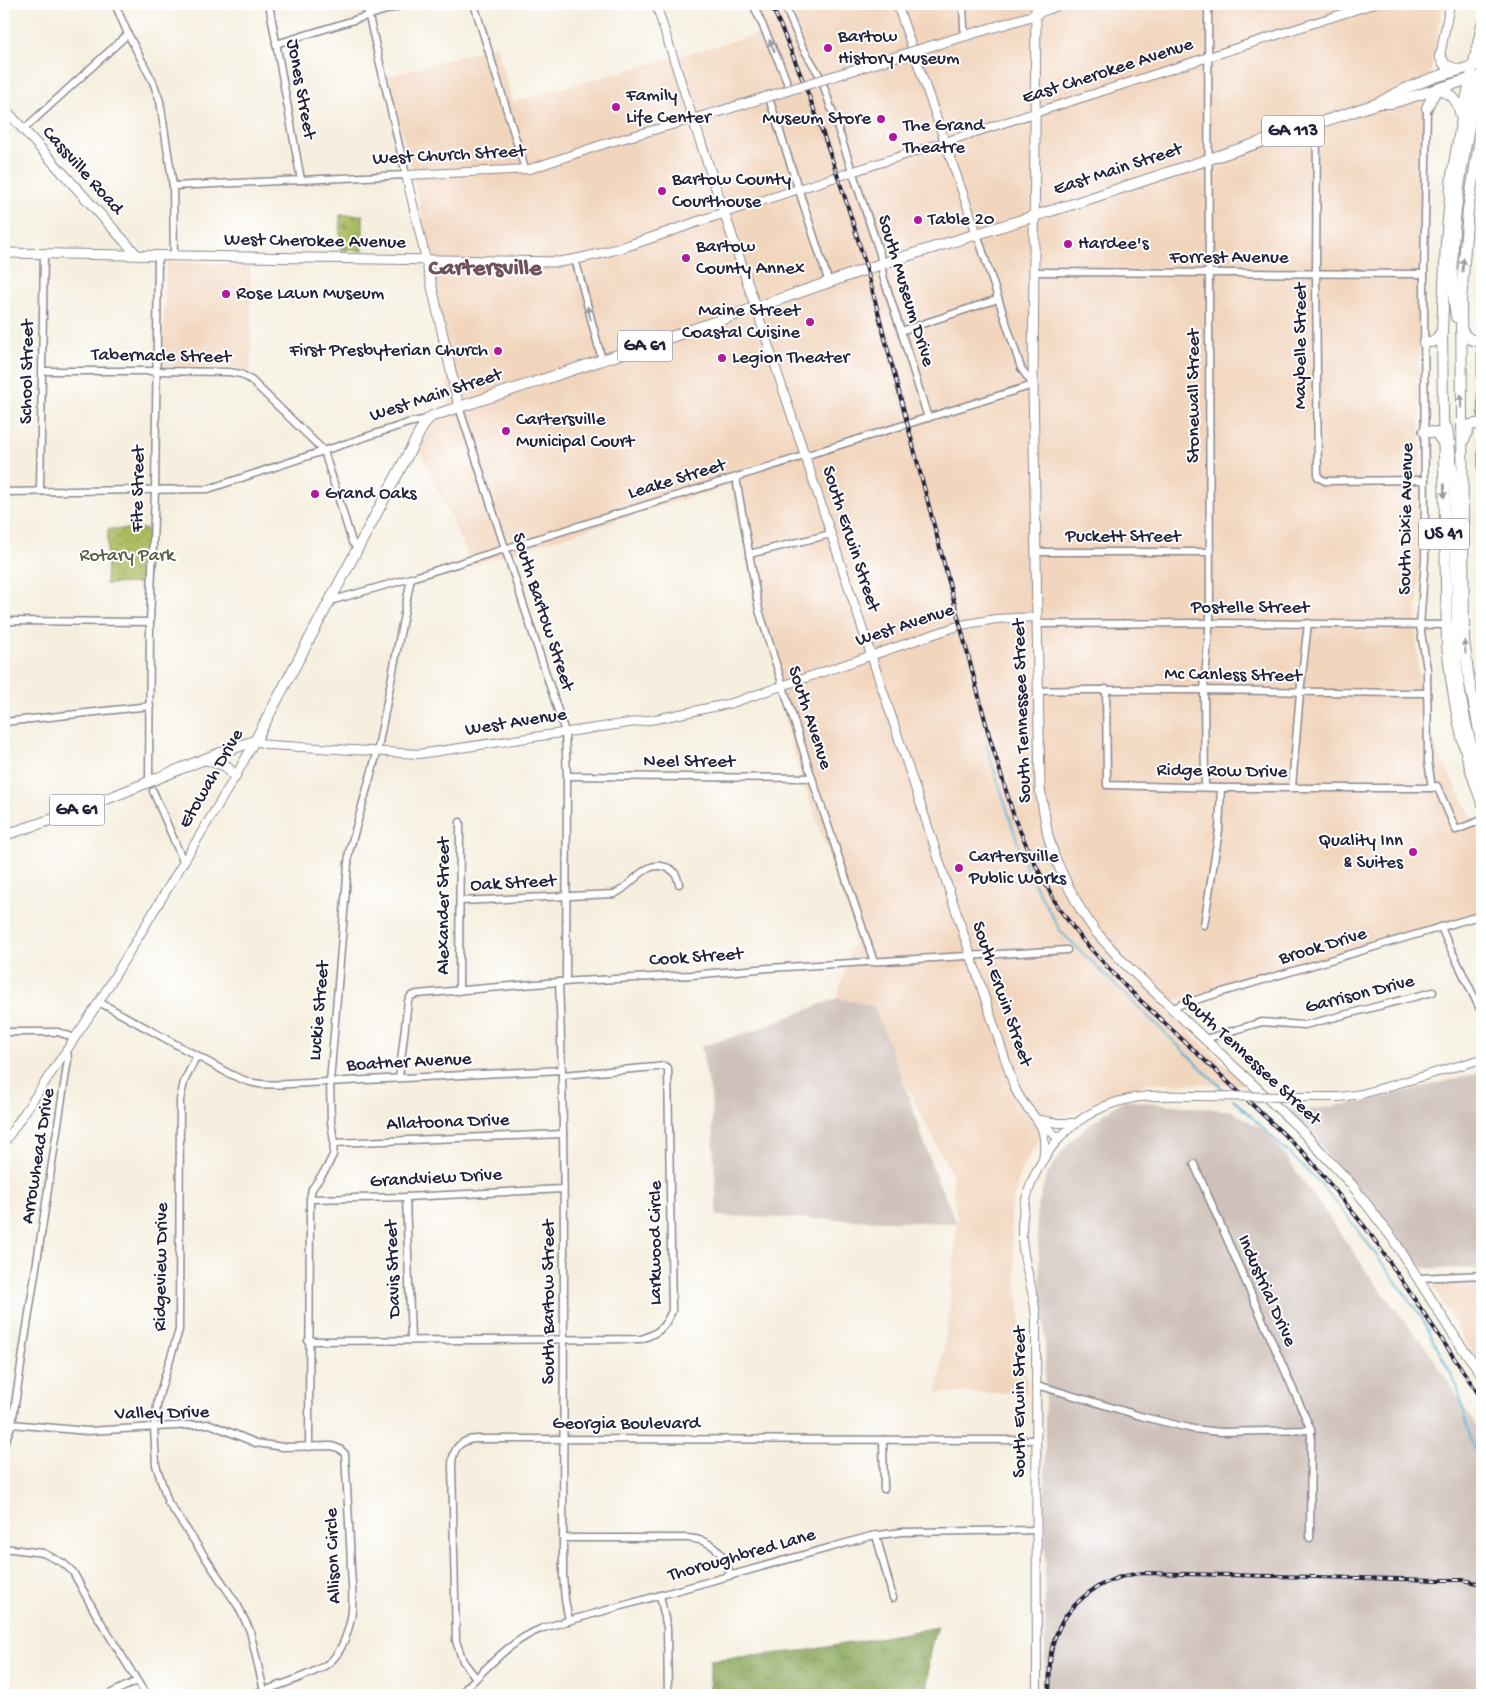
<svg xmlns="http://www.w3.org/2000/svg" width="1486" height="1699" font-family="'Gochi Hand',sans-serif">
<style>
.built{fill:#f2d5bd}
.industrial{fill:#cfc1ba}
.forest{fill:url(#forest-crowns);stroke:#546348}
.cemetery{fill:url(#cemetery-stones);stroke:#666f4d}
.park{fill:url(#park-dots);stroke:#666f4d}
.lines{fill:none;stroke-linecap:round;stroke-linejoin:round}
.stream{stroke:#51aecf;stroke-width:2}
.minor-casing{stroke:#8c888d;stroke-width:9}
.tertiary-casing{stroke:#8c888d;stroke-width:10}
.secondary-casing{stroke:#8c888d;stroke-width:11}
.primary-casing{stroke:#8c888d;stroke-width:12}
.minor{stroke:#fff;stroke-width:6}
.tertiary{stroke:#fff;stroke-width:8}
.secondary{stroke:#fff;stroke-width:9}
.primary{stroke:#fff;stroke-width:10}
.rail-casing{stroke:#22223b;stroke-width:4}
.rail{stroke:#fff;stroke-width:2;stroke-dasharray:5.5;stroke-linecap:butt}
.tertiary-bridge-casing{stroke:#8c888d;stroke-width:10;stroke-linecap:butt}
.secondary-bridge-casing{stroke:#8c888d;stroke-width:11;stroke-linecap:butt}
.tertiary-bridge{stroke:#fff;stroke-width:8}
.secondary-bridge{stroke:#fff;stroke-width:9}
.oneway{fill:#9c9ca7}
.poi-dot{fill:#b5179e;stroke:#fff;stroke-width:2}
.labels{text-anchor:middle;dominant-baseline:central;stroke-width:4;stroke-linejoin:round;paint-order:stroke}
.shield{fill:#fff;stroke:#646476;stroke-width:1}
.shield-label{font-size:18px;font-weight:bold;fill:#22223b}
.poi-label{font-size:19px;fill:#22223b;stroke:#fff;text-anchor:start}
.street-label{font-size:19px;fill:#22223b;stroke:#fff}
.park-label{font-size:19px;fill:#586049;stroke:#fff}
.district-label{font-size:24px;font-weight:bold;fill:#6f515b;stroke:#fff}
</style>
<defs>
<pattern id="forest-crowns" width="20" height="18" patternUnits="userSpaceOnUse" patternTransform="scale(1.25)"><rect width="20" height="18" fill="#87a456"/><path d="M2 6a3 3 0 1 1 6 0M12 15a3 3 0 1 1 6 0" fill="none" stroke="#6e8548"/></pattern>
<pattern id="cemetery-stones" width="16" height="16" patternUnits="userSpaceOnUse" patternTransform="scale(1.25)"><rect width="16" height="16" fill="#aabc5f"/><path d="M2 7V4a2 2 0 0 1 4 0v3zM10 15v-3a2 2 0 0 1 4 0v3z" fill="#92a153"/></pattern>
<pattern id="park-dots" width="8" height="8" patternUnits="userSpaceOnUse" patternTransform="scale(1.25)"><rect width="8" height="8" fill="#aabc5f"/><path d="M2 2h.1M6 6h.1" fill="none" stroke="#92a153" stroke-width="1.8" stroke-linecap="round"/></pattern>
</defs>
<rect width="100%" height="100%" fill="#fff"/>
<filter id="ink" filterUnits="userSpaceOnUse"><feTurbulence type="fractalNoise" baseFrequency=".02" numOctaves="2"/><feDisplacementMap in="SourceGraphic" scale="10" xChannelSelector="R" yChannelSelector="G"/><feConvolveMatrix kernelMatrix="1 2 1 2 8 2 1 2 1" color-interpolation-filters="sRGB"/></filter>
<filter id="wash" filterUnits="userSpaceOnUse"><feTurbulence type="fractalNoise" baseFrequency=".0096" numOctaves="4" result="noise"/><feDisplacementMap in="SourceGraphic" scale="20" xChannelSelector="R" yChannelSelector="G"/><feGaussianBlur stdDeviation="1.12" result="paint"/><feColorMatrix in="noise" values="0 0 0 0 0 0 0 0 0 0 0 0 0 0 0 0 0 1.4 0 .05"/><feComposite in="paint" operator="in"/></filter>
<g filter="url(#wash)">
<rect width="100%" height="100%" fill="#f6efdf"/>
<!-- built -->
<g class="built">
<path d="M 750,4 L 1443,4 L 1424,109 L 1420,227 L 1419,347 L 1421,524 L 1416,638 L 1423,724 L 1482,836 L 1482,918 L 1441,927 L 1160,1005 L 1247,1085 L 1149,1083 L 1108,1097 L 1074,1113 L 1058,1118 L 1039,1140 L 1021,1170 L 1010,1213 L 1028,1393 L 937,1393 L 948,1320 L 957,1223 L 951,1173 L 903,1079 L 874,1006 L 837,998 L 856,934 L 792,749 L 749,554 L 730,485 L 472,565 L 419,449 L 428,433 L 450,401 L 433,269 L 412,170 L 388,76 L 496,46 L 513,102 L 762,33 Z"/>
<path d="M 166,262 L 251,264 L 251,372 L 233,367 L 163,366 Z"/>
<path d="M 1482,1284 L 1482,1363 L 1467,1345 L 1433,1285 Z"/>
</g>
<!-- industrial -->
<g class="industrial">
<path d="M 837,998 L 874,1006 L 903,1079 L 935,1175 L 957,1223 L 717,1216 L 711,1096 L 701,1046 L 753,1031 Z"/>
<path d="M 1482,1072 L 1482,1269 L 1423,1268 L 1289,1110 L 1323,1108 L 1364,1102 Z"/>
<path d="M 1124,1100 L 1232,1111 L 1270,1134 L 1378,1287 L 1431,1354 L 1482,1436 L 1482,1695 L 1045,1695 L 1045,1343 L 1036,1214 L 1046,1176 L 1069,1142 L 1090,1124 Z"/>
</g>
<!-- forest -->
<path class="forest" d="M 938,1627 C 927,1649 928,1671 928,1695 L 710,1695 L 710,1660 L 810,1650 Z"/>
<!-- cemetery -->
<path class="cemetery" d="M 340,215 L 363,215 L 363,251 L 340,250 Z"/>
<!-- park -->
<path class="park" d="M 108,529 L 148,529 L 147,583 L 106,584 Z"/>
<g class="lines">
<!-- stream -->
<g class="stream">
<path d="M 986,745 L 1027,871 L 1061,932 L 1228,1094"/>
<path d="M 1233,1099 L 1321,1184 L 1361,1234 L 1421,1316 L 1457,1386 L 1473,1447 L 1482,1457"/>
</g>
</g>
</g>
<g filter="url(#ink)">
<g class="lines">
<!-- minor casing -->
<g class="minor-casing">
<g id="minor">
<path d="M 115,4 L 128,34 L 153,82 L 160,101 L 173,186 L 174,256"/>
<path d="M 269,4 L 301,180"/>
<path d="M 474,4 L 525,169"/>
<path d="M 753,4 L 782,69 L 789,88 L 785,89"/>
<path d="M 784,4 L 802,46 L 821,78 L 880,254 L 883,276 L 901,331 L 928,418"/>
<path d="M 963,4 L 964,28 L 966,35"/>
<path d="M 276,44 L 406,4"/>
<path d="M 768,95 L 829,283"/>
<path d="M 1427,108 L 1424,274 L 1425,559 L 1420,626 L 1427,669 L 1428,761 L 1432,788 L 1437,786 L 1456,830 L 1482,820"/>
<path d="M 1317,123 L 1316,274 L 1318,477 L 1325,481 L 1425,480"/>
<path d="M 23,130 L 128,34"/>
<path d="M 173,186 L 406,175 L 366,4"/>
<path d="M 575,259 L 602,360"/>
<path d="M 1482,265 L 1481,341 L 1482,509"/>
<path d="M 1034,272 L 1424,274"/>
<path d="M 901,331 L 998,299"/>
<path d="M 43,371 L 156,371 L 229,372 L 241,374 L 251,380 L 324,451 L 352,542 L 357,548"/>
<path d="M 459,407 L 565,732 L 567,776 L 566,982"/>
<path d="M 736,478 L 759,610 L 812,778 L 874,962"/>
<path d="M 40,491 L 44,253"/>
<path d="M 4,492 L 208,489 L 408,423 L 428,419"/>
<path d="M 1035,552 L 1210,552"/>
<path d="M 749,554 L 831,534"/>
<path d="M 330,601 L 411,578 L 1033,385 L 1021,368 L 977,234"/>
<path d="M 4,621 L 150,622"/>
<path d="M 1036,624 L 1210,623 L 1450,625"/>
<path d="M 1106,689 L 1107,785 L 1221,788 L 1432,788"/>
<path d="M 1037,691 C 1167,687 1297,693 1427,693"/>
<path d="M 4,722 L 150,706"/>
<path d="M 567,776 L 812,778"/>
<path d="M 149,782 L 150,622 L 155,491 L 158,256"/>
<path d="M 1205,787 L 1204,690 L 1210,617 L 1208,4"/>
<path d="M 1292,787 L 1300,693 L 1308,623"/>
<path d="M 153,791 L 183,861"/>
<path d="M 460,901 L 614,894 C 632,887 644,860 665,867 C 674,869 677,875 679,884"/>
<path d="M 1204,925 L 1219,830 L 1221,788"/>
<path d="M 1441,927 L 1446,939 L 1480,1009 L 1482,1008"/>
<path d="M 559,982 C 567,1180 563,1377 563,1575 L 565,1600 L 569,1621"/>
<path d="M 459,991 L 460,822"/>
<path d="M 99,1002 L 228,1073 C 254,1086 261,1085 289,1084 L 562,1070"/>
<path d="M 1172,1009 L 1182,1004 L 1482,915"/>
<path d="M 4,1032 L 58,1032 L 75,1038"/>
<path d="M 1205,1039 L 1262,1022 L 1305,1025 L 1433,992"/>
<path d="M 197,1055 L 184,1082 L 180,1100 L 179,1330 L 158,1399 L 154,1427 L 156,1465 L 168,1502 L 238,1606 L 250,1631 L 264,1691"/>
<path d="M 399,1078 L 408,1001 L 411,996 L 417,994 L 559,982 L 691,975 L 769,968 L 1067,950"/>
<path d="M 334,1143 L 563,1134"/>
<path d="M 1194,1164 L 1311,1430 L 1310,1538"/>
<path d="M 406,1197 L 411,1340"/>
<path d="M 310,1199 L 406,1197 L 563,1189"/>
<path d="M 1418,1278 L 1482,1275"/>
<path d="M 308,1341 L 641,1339 C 659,1333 664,1328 672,1311 L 668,1068 L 664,1066 L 656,1067 L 562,1075"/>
<path d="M 1036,1387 L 1044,1387 L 1144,1417 L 1193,1429 L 1221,1432 L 1311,1430"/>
<path d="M 12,1424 L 87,1431 L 210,1424 L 256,1443 L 283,1447 L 332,1446 L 340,1449 L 345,1454 C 347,1492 350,1530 351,1569 C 352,1585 354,1602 351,1618 C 348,1632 342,1650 332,1660 C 322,1672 265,1691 248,1695"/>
<path d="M 883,1440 L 884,1489"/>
<path d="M 4,1444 L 12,1424 L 68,1059 L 67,1049"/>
<path d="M 309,1447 L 310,1199 L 312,1189 L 326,1169 L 333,1155 L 334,1143 L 331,1121 L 330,1082 L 349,852 L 377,753 L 411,578"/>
<path d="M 876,1535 L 893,1598"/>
<path d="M 563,1538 L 687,1538 C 714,1540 723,1552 731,1576"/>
<path d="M 4,1548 L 43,1553 L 63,1563 L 73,1572 L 96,1614 L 146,1695"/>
<path d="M 660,1595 L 667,1628 L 668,1695"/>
<path d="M 476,1678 L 463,1661 L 456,1641 L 452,1464 C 453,1448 460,1440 476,1439 L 1036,1440"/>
<path d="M 107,1695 L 137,1681"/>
<path d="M 460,1695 L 466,1688 C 490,1665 511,1640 543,1628 L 871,1536 L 902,1532 L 1036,1530"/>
</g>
</g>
<!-- tertiary casing -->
<g class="tertiary-casing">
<g id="tertiary">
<path d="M 897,4 L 977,234"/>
<path d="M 1440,56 L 1450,4"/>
<path d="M 724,213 L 1373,4"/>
<path d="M 426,260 L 406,175 L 530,169 L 604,144 L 693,119 L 656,4"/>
<path d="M 756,308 L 1014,1086 C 1028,1120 1050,1115 1043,1160"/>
<path d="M 1306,1097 L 1339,1097 L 1362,1094 L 1482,1059"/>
<path d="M 1040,1120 L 1059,1123 L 1077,1123"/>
<path d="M 1040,1121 L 1059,1139"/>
<path d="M 4,1143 L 99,1002 L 235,777 L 255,741 L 269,745 L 419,754 L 656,719 L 732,703 L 961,625 L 996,619 L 1036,617"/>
<path d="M 1037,1695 L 1036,1320 C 1035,1291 1023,1265 1022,1237 C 1020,1173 1064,1112 1129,1099 C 1150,1094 1172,1096 1193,1096"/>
</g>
</g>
<!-- secondary casing -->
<g class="secondary-casing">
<g id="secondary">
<path d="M 1036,4 L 1033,385 L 1040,789 L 1048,836 L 1055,858 L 1067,884 L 1081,910 L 1095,931 L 1125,964 L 1297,1126 L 1352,1185 L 1393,1239 L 1458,1342 L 1482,1374"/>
<path d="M 921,49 L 1028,17 L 1061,4"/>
<path d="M 4,108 L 137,255"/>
<path d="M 718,112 L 693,119 L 756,308"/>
<path d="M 4,253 L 559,262 C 615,254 670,230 724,213"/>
<path d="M 426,260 L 459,407"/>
</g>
</g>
<!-- primary casing -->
<g class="primary-casing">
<g id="primary">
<path d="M 1482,25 L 1462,119 L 1452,175 L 1446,242 L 1442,331 L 1443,410 L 1447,645 C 1452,698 1463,752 1482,803"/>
<path d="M 1440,56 L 1445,65 L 1458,70"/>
<path d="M 1438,89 C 1453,94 1458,101 1461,116"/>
<path d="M 1379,103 L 1392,103 L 1476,77"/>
<path d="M 1427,108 L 1431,99 L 1438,89"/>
<path d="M 1482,126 L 1468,209 L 1461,302 L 1464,641 L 1469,679 L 1482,746"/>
<path d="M 1456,317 C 1444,238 1465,157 1477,79"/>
<path d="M 1461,328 C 1465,338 1471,341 1481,341"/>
<path d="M 1424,343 L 1435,341 L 1442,331"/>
<path d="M 1447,428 L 1454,483 L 1457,625"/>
<path d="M 1424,431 L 1436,433 L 1443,443"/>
<path d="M 1464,440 L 1470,425 L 1482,423"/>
<path d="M 1454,625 C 1456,676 1463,729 1482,777"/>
<path d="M 205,759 L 226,766 L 235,777"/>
<path d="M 4,835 C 54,820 103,801 151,781 C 185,767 219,752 255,741 L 422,428 L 428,419 L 432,416 L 654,343 L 881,264 L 1073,204 L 1379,103 C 1410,83 1447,73 1482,64"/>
</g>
</g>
<!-- minor -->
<use href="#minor" class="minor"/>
<!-- tertiary -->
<use href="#tertiary" class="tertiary"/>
<!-- secondary -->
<use href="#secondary" class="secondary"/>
<!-- primary -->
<use href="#primary" class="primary"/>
<!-- rail casing -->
<g class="rail-casing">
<g id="rail">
<path d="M 771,4 C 809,90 841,179 867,270 L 989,735 L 1015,820 L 1035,864 L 1058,907 L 1081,938 L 1125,986 L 1306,1155 L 1369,1232 L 1482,1399"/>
<path d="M 1049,1695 C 1050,1681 1049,1667 1051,1653 C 1059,1607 1099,1576 1144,1573 L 1440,1580 L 1463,1580 L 1482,1584"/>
</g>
</g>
<!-- rail -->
<use href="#rail" class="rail"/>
<!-- tertiary-bridge casing -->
<g class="tertiary-bridge-casing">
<path id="tertiary-bridge" d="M 1193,1096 L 1306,1097"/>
</g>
<!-- secondary-bridge casing -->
<g class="secondary-bridge-casing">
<path id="secondary-bridge" d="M 718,112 L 921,49"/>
</g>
<!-- tertiary-bridge -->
<use href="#tertiary-bridge" class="tertiary-bridge"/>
<!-- secondary-bridge -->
<use href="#secondary-bridge" class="secondary-bridge"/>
</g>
<!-- one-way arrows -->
<defs><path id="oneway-solid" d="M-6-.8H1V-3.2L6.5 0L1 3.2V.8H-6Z" transform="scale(1.25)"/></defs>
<g class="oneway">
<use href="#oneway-solid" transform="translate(772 46) rotate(-114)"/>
<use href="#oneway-solid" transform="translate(1463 265) rotate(-86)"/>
<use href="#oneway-solid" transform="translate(589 313) rotate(-105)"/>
<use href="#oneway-solid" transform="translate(1461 401) rotate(-91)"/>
<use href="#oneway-solid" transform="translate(1444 491) rotate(89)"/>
<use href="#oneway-solid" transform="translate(1465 647) rotate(-94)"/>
</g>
</g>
<!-- markers -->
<g class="poi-dot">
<circle cx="828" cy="48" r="5"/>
<circle cx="616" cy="107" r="5"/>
<circle cx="881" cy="119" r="5"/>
<circle cx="893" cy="137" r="5"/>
<circle cx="662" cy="191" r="5"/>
<circle cx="918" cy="220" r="5"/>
<circle cx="1068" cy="244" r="5"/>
<circle cx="686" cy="258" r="5"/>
<circle cx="226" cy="294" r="5"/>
<circle cx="810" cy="322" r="5"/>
<circle cx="498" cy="351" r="5"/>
<circle cx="722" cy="358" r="5"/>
<circle cx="506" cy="431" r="5"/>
<circle cx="315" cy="494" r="5"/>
<circle cx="1413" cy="852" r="5"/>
<circle cx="959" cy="868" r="5"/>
</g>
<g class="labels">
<!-- shield labels -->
<g class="shield">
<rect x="1262" y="115.5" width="62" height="31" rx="4"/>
<rect x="617.5" y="330.5" width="55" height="31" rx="4"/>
<rect x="1419" y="518.5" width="50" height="31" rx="4"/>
<rect x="49.5" y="794.5" width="55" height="31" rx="4"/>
</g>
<g class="shield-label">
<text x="1293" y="131">GA 113</text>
<text x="645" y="346">GA 61</text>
<text x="1444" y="534">US 41</text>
<text x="77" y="810">GA 61</text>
</g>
<!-- poi labels -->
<g class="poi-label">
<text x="838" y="37">Bartow<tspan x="838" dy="22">History Museum</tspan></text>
<text x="626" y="96">Family<tspan x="626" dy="22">Life Center</tspan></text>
<text x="871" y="119" text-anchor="end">Museum Store</text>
<text x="903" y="126">The Grand<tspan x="903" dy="22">Theatre</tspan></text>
<text x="672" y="180">Bartow County<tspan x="672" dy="22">Courthouse</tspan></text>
<text x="928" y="220">Table 20</text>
<text x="1078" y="244">Hardee's</text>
<text x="696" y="247">Bartow<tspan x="696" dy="22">County Annex</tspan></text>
<text x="236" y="294">Rose Lawn Museum</text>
<text x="800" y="311" text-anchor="end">Maine Street<tspan x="800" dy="22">Coastal Cuisine</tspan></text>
<text x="488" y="351" text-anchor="end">First Presbyterian Church</text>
<text x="732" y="358">Legion Theater</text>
<text x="516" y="420">Cartersville<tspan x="516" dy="22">Municipal Court</tspan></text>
<text x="325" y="494">Grand Oaks</text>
<text x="1403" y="841" text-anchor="end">Quality Inn<tspan x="1403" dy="22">&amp; Suites</tspan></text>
<text x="969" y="857">Cartersville<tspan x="969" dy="22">Public Works</tspan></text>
</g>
<!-- street labels -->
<g class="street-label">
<text transform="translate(1108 72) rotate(-18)">East Cherokee Avenue</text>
<text transform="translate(300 89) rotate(80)">Jones Street</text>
<text transform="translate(449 156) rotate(-3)">West Church Street</text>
<text transform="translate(1118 170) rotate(-18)">East Main Street</text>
<text transform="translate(82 171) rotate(48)">Cassville Road</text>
<text transform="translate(315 242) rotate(1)">West Cherokee Avenue</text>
<text x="1229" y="258">Forrest Avenue</text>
<text transform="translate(905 291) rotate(73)">South Museum Drive</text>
<text transform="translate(1301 346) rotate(-90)">Maybelle Street</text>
<text transform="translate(161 357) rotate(1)">Tabernacle Street</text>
<text transform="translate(28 372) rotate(-89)">School Street</text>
<text transform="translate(436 396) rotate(-18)">West Main Street</text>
<text transform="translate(1194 396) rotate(-90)">Stonewall Street</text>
<text transform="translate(677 480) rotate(-17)">Leake Street</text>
<text transform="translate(139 489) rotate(-89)">Fite Street</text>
<text transform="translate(1407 519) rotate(-89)">South Dixie Avenue</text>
<text x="1123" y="537">Puckett Street</text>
<text transform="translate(850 539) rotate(72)">South Erwin Street</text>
<text x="1250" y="608">Postelle Street</text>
<text transform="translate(542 612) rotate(72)">South Bartow Street</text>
<text transform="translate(905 626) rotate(-18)">West Avenue</text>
<text transform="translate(1233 676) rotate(1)">Mc Canless Street</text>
<text transform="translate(1023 711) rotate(-92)">South Tennessee Street</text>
<text transform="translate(809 718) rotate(72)">South Avenue</text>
<text transform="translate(516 723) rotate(-9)">West Avenue</text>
<text x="689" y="762">Neel Street</text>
<text transform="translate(1222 772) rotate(1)">Ridge Row Drive</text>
<text transform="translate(212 779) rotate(-60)">Etowah Drive</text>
<text transform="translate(513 884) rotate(-3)">Oak Street</text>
<text transform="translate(444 906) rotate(-90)">Alexander Street</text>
<text transform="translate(1323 947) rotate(-17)">Brook Drive</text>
<text transform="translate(696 958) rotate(-4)">Cook Street</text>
<text transform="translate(1001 994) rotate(71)">South Erwin Street</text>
<text transform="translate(1360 995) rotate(-14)">Garrison Drive</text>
<text transform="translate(320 1011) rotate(-85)">Luckie Street</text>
<text transform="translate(1250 1060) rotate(43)">South Tennessee Street</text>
<text transform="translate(409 1063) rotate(-3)">Boatner Avenue</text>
<text transform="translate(448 1123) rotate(-2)">Allatoona Drive</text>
<text transform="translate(39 1156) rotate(-81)">Arrowhead Drive</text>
<text transform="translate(436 1179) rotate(-3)">Grandview Drive</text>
<text transform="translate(656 1243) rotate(-90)">Larkwood Circle</text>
<text transform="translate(162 1267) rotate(-89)">Ridgeview Drive</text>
<text transform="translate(394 1269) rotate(-92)">Davis Street</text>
<text transform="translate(1266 1291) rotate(66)">Industrial Drive</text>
<text transform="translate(549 1302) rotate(-90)">South Bartow Street</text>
<text transform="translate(1020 1402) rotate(-90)">South Erwin Street</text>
<text transform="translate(162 1414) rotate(-1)">Valley Drive</text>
<text x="626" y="1424">Georgia Boulevard</text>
<text transform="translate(334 1556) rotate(-92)">Allison Circle</text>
<text transform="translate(742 1556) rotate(-16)">Thoroughbred Lane</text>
</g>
<!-- park labels -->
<g class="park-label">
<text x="127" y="556">Rotary Park</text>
</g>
<!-- district labels -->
<g class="district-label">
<text x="485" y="269">Cartersville</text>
</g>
</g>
<!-- margin -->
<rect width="1486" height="1699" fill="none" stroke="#fff" stroke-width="20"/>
</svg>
